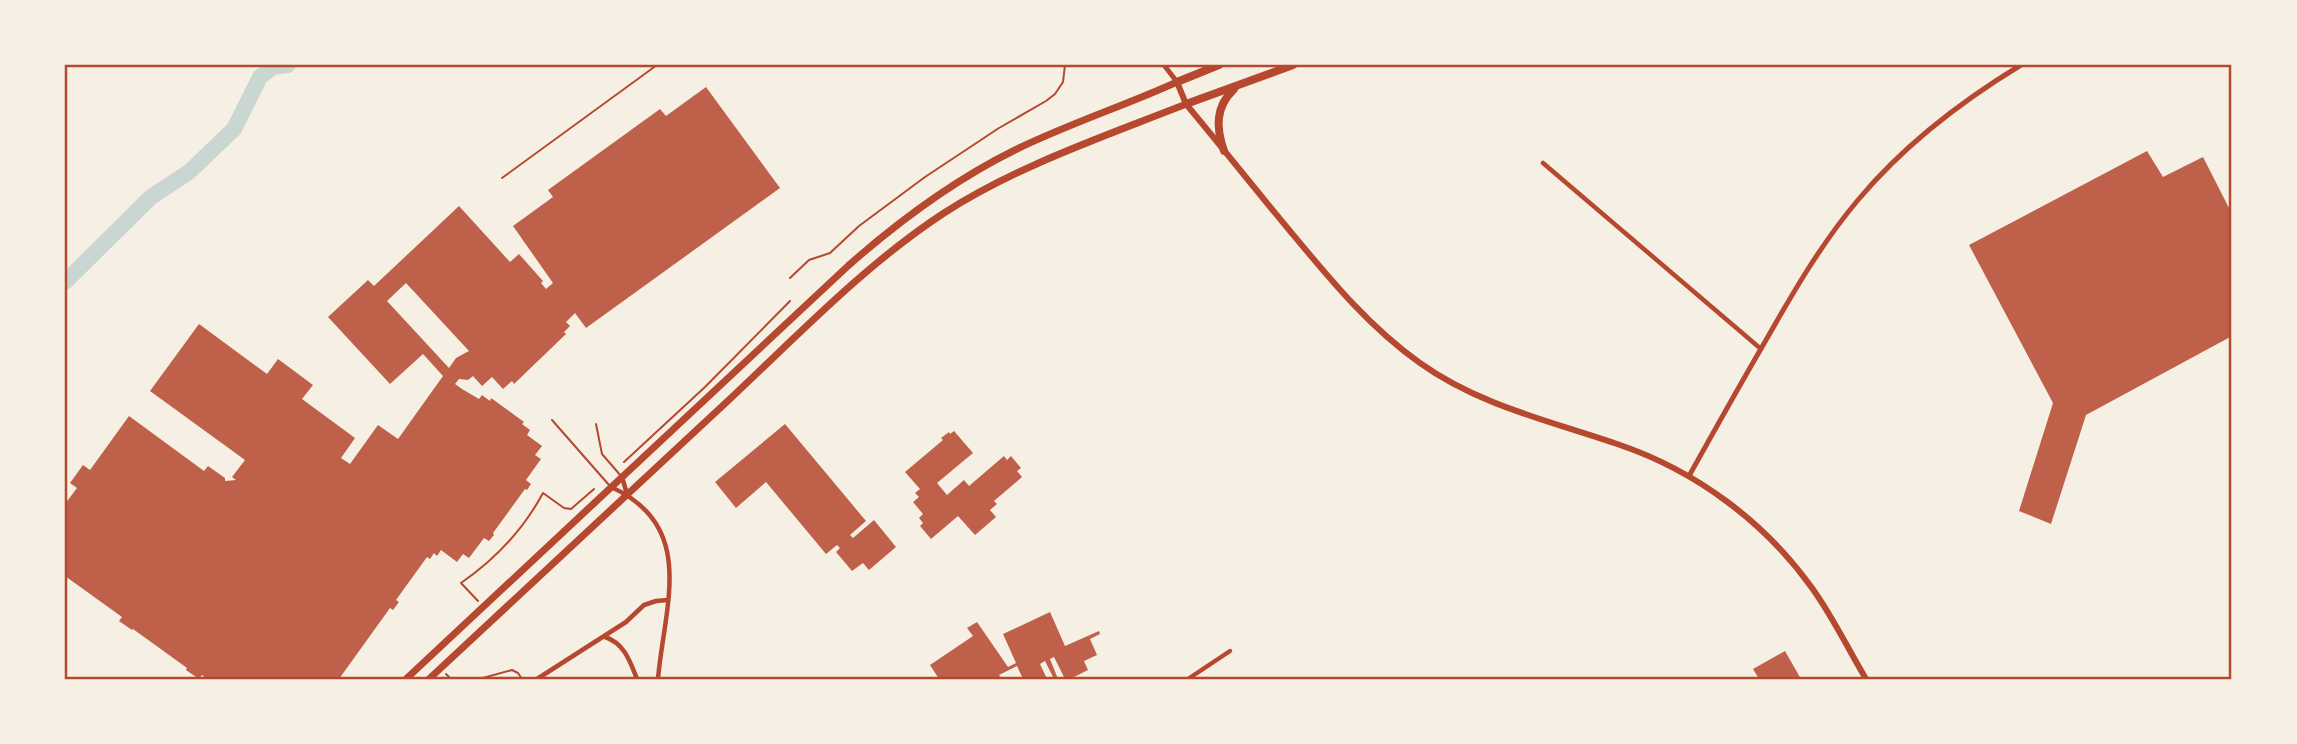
<svg xmlns="http://www.w3.org/2000/svg" width="2297" height="744" font-family="Figtree,sans-serif">
<style>
.lines{fill:none;stroke-linecap:round;stroke-linejoin:round}
.river{stroke:#c9d6d2;stroke-width:16}
.building{fill:#bf614a;fill-rule:evenodd}
.path{stroke:#b5482f;stroke-width:2}
.service{stroke:#b5482f;stroke-width:2}
.minor{stroke:#b5482f;stroke-width:4.5}
.tertiary{stroke:#b5482f;stroke-width:5}
.secondary{stroke:#b5482f;stroke-width:6}
.trunk{stroke:#b5482f;stroke-width:7}
.motorway{stroke:#b5482f;stroke-width:8}
.neatline{fill:none;stroke:#b5482f;stroke-width:2.5}
</style>
<rect width="100%" height="100%" fill="#f6efe4"/>
<g class="lines">
<!-- river -->
<path class="river" d="M 65,282 L 151,197 L 189,172 L 234,129 L 260,77 L 273,67 L 288,65"/>
</g>
<!-- building -->
<g class="building">
<path d="M 706,87 L 780,188 L 586,328 L 575,313 L 566,322 L 570,326 L 564,332 L 566,334 L 514,384 L 512,381 L 503,389 L 492,377 L 482,386 L 473,376 L 468,380 L 459,379 L 455,384 L 462,389 L 479,399 L 482,395 L 490,401 L 491,398 L 524,422 L 522,424 L 530,430 L 527,435 L 542,446 L 535,455 L 541,459 L 526,480 L 531,484 L 527,490 L 525,489 L 493,533 L 494,535 L 489,541 L 484,538 L 469,558 L 463,554 L 457,562 L 441,550 L 437,556 L 434,553 L 430,559 L 427,557 L 396,600 L 399,602 L 393,610 L 390,608 L 339,679 L 207,679 L 202,675 L 199,679 L 186,670 L 187,668 L 133,629 L 132,630 L 119,621 L 122,617 L 65,576 L 65,504 L 77,488 L 70,483 L 83,465 L 90,470 L 129,416 L 204,471 L 208,466 L 225,478 L 225,481 L 236,480 L 232,477 L 245,460 L 150,391 L 199,324 L 267,374 L 278,359 L 313,385 L 302,399 L 355,438 L 341,458 L 350,464 L 378,425 L 398,439 L 443,376 L 423,354 L 390,384 L 328,317 L 368,280 L 374,286 L 459,206 L 510,262 L 519,254 L 543,281 L 541,283 L 546,289 L 553,283 L 513,226 L 553,197 L 548,190 L 660,109 L 666,116 ZM 406,283 L 469,351 L 456,358 L 449,368 L 387,301 Z"/>
<path d="M 2147,151 L 2163,177 L 2203,157 L 2229,208 L 2232,206 L 2232,336 L 2086,415 L 2051,524 L 2019,511 L 2053,403 L 1969,245 Z"/>
<path d="M 785,424 L 866,521 L 850,535 L 853,538 L 874,520 L 896,547 L 869,570 L 863,563 L 852,571 L 836,552 L 840,548 L 837,545 L 826,554 L 766,482 L 736,508 L 715,482 Z"/>
<path d="M 954,431 L 973,453 L 937,483 L 947,495 L 964,480 L 969,486 L 1004,456 L 1007,460 L 1011,456 L 1021,468 L 1017,471 L 1022,477 L 994,501 L 997,504 L 990,510 L 996,517 L 975,535 L 958,516 L 931,539 L 920,526 L 923,523 L 919,518 L 923,514 L 913,502 L 919,497 L 915,493 L 920,489 L 905,472 L 943,440 L 941,438 L 949,432 L 950,434 Z"/>
<path d="M 1050,612 L 1065,646 L 1099,631 L 1100,634 L 1090,639 L 1097,655 L 1084,661 L 1088,670 L 1070,679 L 1065,679 L 1054,657 L 1050,659 L 1058,679 L 1054,679 L 1045,661 L 1040,664 L 1047,679 L 1023,679 L 1017,666 L 999,675 L 1002,679 L 939,679 L 930,665 L 973,636 L 967,628 L 977,622 L 1008,667 L 1016,663 L 1003,634 Z"/>
<path d="M 1785,651 L 1801,679 L 1759,679 L 1753,669 Z"/>
</g>
<g class="lines">
<!-- path -->
<g class="path">
<path d="M 790,278 L 809,260 L 830,253 L 859,226 L 925,177 L 999,128 L 1046,101 L 1055,94 L 1063,82 L 1065,65"/>
<path d="M 624,462 L 705,387 L 790,301"/>
<path d="M 478,601 L 461,583 C 496,559 523,530 543,493 L 564,508 L 571,509 L 594,489"/>
<path d="M 446,674 L 451,679"/>
<path d="M 479,679 L 512,670 L 518,673 L 522,679"/>
</g>
<!-- service -->
<g class="service">
<path d="M 502,178 L 657,65"/>
<path d="M 552,420 L 609,485"/>
<path d="M 596,424 L 602,454 L 621,476"/>
</g>
<!-- minor -->
<g class="minor">
<path d="M 1543,163 L 1761,349"/>
<path d="M 622,477 L 627,494"/>
<path d="M 611,487 C 698,526 664,607 658,679"/>
<path d="M 605,637 C 624,643 630,661 637,679"/>
<path d="M 537,679 L 626,622 L 644,605 L 656,601 L 668,600"/>
<path d="M 1188,679 L 1230,651"/>
</g>
<!-- tertiary -->
<g class="tertiary">
<path d="M 1164,65 L 1177,82"/>
<path d="M 1689,476 C 1713,433 1737,390 1762,347 C 1791,296 1820,245 1858,200 C 1904,145 1960,102 2021,65"/>
</g>
<!-- secondary -->
<path class="secondary" d="M 1177,82 L 1186,104 C 1221,146 1255,189 1290,231 C 1329,278 1369,327 1420,363 C 1480,406 1551,421 1620,445 C 1696,471 1765,522 1812,588 C 1833,617 1848,649 1866,679"/>
<!-- trunk -->
<g class="trunk">
<path d="M 406,679 L 849,265 C 899,221 954,180 1015,150 C 1068,124 1124,106 1177,82"/>
<path d="M 429,679 C 530,585 631,491 732,397 C 800,333 866,264 944,213 C 1019,165 1103,137 1186,104"/>
</g>
<!-- motorway -->
<g class="motorway">
<path d="M 1177,82 L 1219,65"/>
<path d="M 1186,104 L 1293,65"/>
<path d="M 1224,151 C 1216,128 1215,107 1234,89"/>
</g>
</g>
<!-- border -->
<rect width="2297" height="744" fill="none" stroke="#f6efe4" stroke-width="133"/>
<rect x="66" y="66" width="2164" height="612" class="neatline"/>
</svg>
